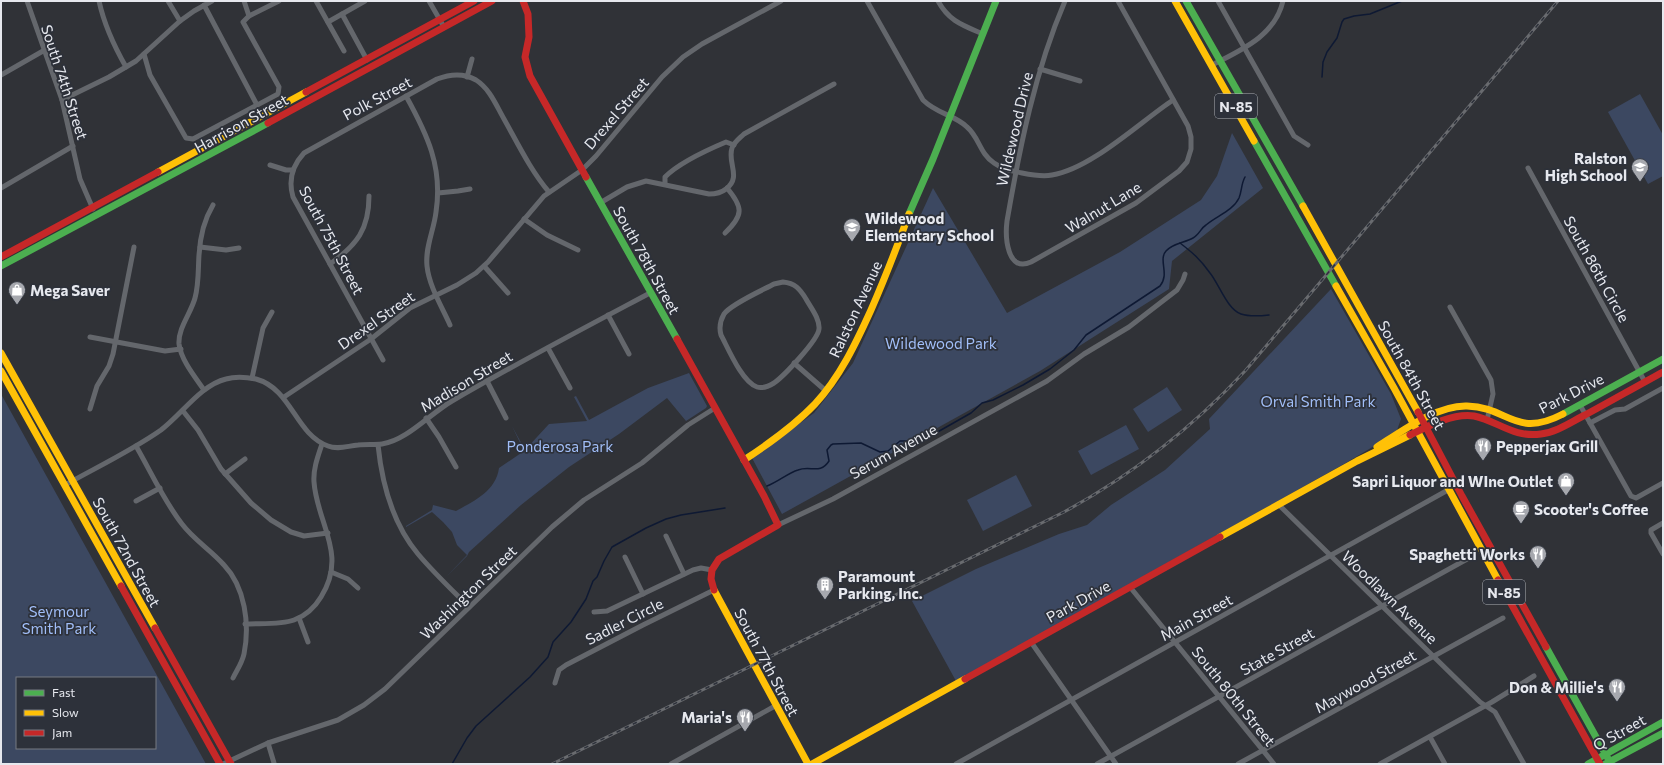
<svg xmlns="http://www.w3.org/2000/svg" width="1664" height="765" font-family="Commissioner,sans-serif">
<style>
.green{fill:#3c4861;fill-rule:evenodd}
.lines{fill:none;stroke-linecap:round;stroke-linejoin:round}
.stream{stroke:#0e1933;stroke-width:1.5}
.street{stroke:#64676c;stroke-width:5}
.fast{stroke:#4caf50;stroke-width:7}
.slow{stroke:#ffc107;stroke-width:7}
.jam{stroke:#c62828;stroke-width:7}
.rail-casing{stroke:#696b6f;stroke-width:3}
.rail{stroke:#2d313a;stroke-width:1.5;stroke-dasharray:4.5;stroke-linecap:butt}
.labels{text-anchor:middle;dominant-baseline:central;stroke-width:3.5;stroke-linejoin:round;paint-order:stroke}
.shield{fill:#2d313a;stroke:#aeb1b8;stroke-width:1}
.shield-label{font-size:14px;font-weight:bold;fill:#e6e8ee}
.street-label{font-size:15px;fill:#e6e8ee;stroke:#2d313a}
.poi-label{font-size:15px;font-weight:bold;fill:#e6e8ee;stroke:#2d313a;text-anchor:end}
.park-label{font-size:15px;fill:#a1bef8;stroke:#2d313a}
</style>
<rect width="100%" height="100%" fill="#303237"/>
<!-- green -->
<g class="green">
<path d="M 1640,94 L 1663,135 L 1663,176 L 1648,184 L 1608,112 Z"/>
<path d="M 1232,133 L 1263,188 L 1172,261 L 1169,289 L 1040,371 L 782,514 L 752,458 L 814,413 L 853,363 L 933,188 L 1007,313 L 1120,252 L 1201,200 L 1217,176 Z"/>
<path d="M 1331,289 L 1391,394 L 1401,419 L 1396,433 L 1344,464 L 956,681 L 912,601 L 976,569 L 1059,534 L 1087,525 L 1111,505 L 1165,470 L 1210,429 L 1209,419 Z"/>
<path d="M 689,373 L 707,406 L 706,408 L 686,421 L 667,398 L 619,434 L 569,467 L 521,505 L 469,552 L 467,556 L 446,577 L 467,555 L 457,545 L 452,532 L 443,522 L 432,512 L 406,527 L 406,526 L 432,510 L 433,505 L 456,511 C 474,501 496,491 499,468 L 524,451 L 512,426 L 525,450 L 549,424 L 587,421 L 574,397 L 576,396 L 589,420 L 648,388 Z"/>
<path d="M 1167,387 L 1182,410 L 1148,432 L 1133,409 Z"/>
<path d="M 1,394 L 206,764 L 1,764 ZM 17,678 L 155,678 L 155,748 L 17,748 Z"/>
<path d="M 1126,425 L 1139,449 L 1091,475 L 1078,451 Z"/>
<path d="M 1016,475 L 1032,506 L 983,531 L 967,500 Z"/>
</g>
<g class="lines">
<!-- stream -->
<g class="stream">
<path d="M 1322,77 L 1323,62 L 1327,52 L 1337,38 L 1342,22 L 1344,19 L 1354,16 L 1370,14 L 1402,1"/>
<path d="M 1180,243 C 1193,253 1200,259 1210,273 C 1219,284 1227,309 1241,314 C 1250,317 1260,316 1269,315"/>
<path d="M 767,486 C 778,482 788,473 798,470 C 810,465 820,475 829,461 L 827,450 L 831,445 L 833,444 L 861,443 L 880,452 L 888,451 L 900,441 L 917,441 L 927,438 L 971,413 L 982,403 L 993,400 L 1023,385 L 1050,369 L 1074,350 L 1086,335 L 1160,286 C 1170,274 1158,260 1166,251 C 1173,243 1184,243 1193,238 C 1199,235 1201,228 1206,225 C 1216,216 1233,211 1239,198 C 1242,191 1241,184 1245,177"/>
<path d="M 452,764 L 467,738 L 476,726 L 530,677 L 548,657 L 553,642 L 571,622 L 586,599 L 593,581 L 597,577 L 604,561 L 612,547 L 646,528 L 666,519 L 681,515 L 725,508"/>
</g>
<!-- street -->
<g class="street">
<path d="M 27,1 L 62,100 L 80,179 L 93,209"/>
<path d="M 99,1 C 104,24 114,46 126,67"/>
<path d="M 168,1 L 180,21"/>
<path d="M 316,1 L 344,51"/>
<path d="M 429,1 L 444,27"/>
<path d="M 867,1 L 923,100 C 937,114 955,115 967,127 C 979,137 980,154 994,163 C 1002,169 1012,171 1022,173 C 1032,175 1042,177 1052,175 C 1091,169 1140,122 1173,100"/>
<path d="M 938,1 C 949,21 962,25 983,34"/>
<path d="M 1065,1 C 1035,71 1020,146 1007,221 C 1005,237 1007,273 1031,262 L 1136,203 L 1179,171 L 1187,162 L 1191,149 L 1191,137 L 1188,126 L 1118,1"/>
<path d="M 1218,1 L 1294,136 L 1308,145"/>
<path d="M 204,5 L 257,105"/>
<path d="M 342,14 L 367,60"/>
<path d="M 249,16 L 279,1"/>
<path d="M 328,22 L 365,1"/>
<path d="M 144,54 L 150,75 L 186,138 L 193,139 L 278,94 L 279,87 L 243,22 L 249,16 L 244,1"/>
<path d="M 1212,65 C 1241,50 1275,36 1283,1"/>
<path d="M 1040,69 L 1080,81"/>
<path d="M 1,75 L 43,51"/>
<path d="M 467,77 L 472,59"/>
<path d="M 406,96 C 427,134 443,167 436,212 C 434,230 425,247 427,266 C 429,286 442,307 450,325"/>
<path d="M 62,100 L 109,77 L 136,61 L 180,21 L 194,11 L 212,1"/>
<path d="M 270,165 L 286,170 L 293,170"/>
<path d="M 1528,168 L 1645,382"/>
<path d="M 665,184 L 665,177 C 679,163 707,150 726,142 L 734,145"/>
<path d="M 1,188 L 73,146"/>
<path d="M 438,193 L 458,191 L 470,189"/>
<path d="M 600,203 L 627,187 L 646,181 L 709,194 C 715,194 721,193 726,189 C 742,177 727,163 732,148 C 734,142 740,138 744,134 L 834,84"/>
<path d="M 524,219 L 547,235 L 578,250"/>
<path d="M 725,233 C 744,215 743,207 727,188"/>
<path d="M 200,247 L 226,250 L 239,248"/>
<path d="M 330,264 C 357,245 369,229 369,196"/>
<path d="M 484,266 L 508,293"/>
<path d="M 783,282 C 795,283 800,289 806,299 C 811,308 820,319 819,329 C 818,340 784,376 774,383 C 769,386 763,389 757,387 C 742,382 728,348 721,335 C 719,328 720,321 724,314 C 731,304 763,290 774,284 Z"/>
<path d="M 1450,307 L 1491,380 L 1493,394 L 1487,420"/>
<path d="M 608,315 L 629,354"/>
<path d="M 90,337 L 165,351 L 181,349"/>
<path d="M 548,348 L 570,388"/>
<path d="M 383,360 L 293,197 C 288,180 292,166 304,153 L 437,79 C 450,74 464,73 476,80 C 490,89 496,105 504,119 C 518,144 531,171 549,192"/>
<path d="M 794,363 L 826,391"/>
<path d="M 252,378 L 263,328 L 272,312"/>
<path d="M 487,381 L 506,418"/>
<path d="M 204,390 C 195,377 181,360 179,344 C 178,328 191,313 195,298 C 199,283 198,269 199,255 C 200,237 204,220 213,205"/>
<path d="M 284,397 L 371,339 L 410,308 L 457,285 L 476,273 L 488,262 L 544,196 L 582,170 L 596,156 L 662,77 L 683,57 L 702,44 L 781,1"/>
<path d="M 1580,405 L 1631,496 L 1636,498 L 1663,483"/>
<path d="M 90,409 L 97,386 L 109,366 L 113,354 L 134,247"/>
<path d="M 183,411 L 198,430 L 221,469 L 251,503 L 271,520 L 291,532 L 304,536 L 328,533"/>
<path d="M 426,418 L 439,437 L 456,467"/>
<path d="M 1590,423 L 1615,410 L 1625,409 L 1663,388"/>
<path d="M 378,445 C 382,484 392,523 418,554 C 434,573 452,590 469,607"/>
<path d="M 136,446 C 151,472 164,501 182,524 C 194,540 211,550 224,565 C 245,587 250,624 244,654 C 242,663 237,670 233,678"/>
<path d="M 225,474 L 245,459"/>
<path d="M 65,485 C 97,467 131,451 161,430 C 182,414 201,385 226,379 C 236,376 246,377 256,379 C 292,389 295,434 328,446 C 338,450 347,446 358,445 C 366,444 374,445 382,444 C 406,441 431,413 452,401 C 517,363 584,328 650,293"/>
<path d="M 136,501 L 160,488"/>
<path d="M 1278,504 L 1480,702 L 1495,712 L 1524,764"/>
<path d="M 1663,523 L 1651,530 L 1651,533 L 1663,554"/>
<path d="M 778,525 L 833,499 L 1047,381 L 1084,354 L 1129,327 L 1177,290 L 1183,280 L 1185,274"/>
<path d="M 666,536 L 684,574"/>
<path d="M 625,557 L 643,594"/>
<path d="M 331,572 L 348,579 L 358,588"/>
<path d="M 1130,587 L 1274,764"/>
<path d="M 594,612 L 607,611 L 693,570 L 701,568 L 712,570"/>
<path d="M 299,618 L 308,642"/>
<path d="M 245,624 C 259,623 281,625 294,620 C 305,616 315,607 321,597 C 348,554 317,524 314,482 C 313,469 318,456 322,444"/>
<path d="M 1031,642 L 1116,764"/>
<path d="M 555,683 L 559,670 L 566,665 L 643,625 L 714,590"/>
<path d="M 1430,737 L 1445,764"/>
<path d="M 268,743 L 274,763"/>
<path d="M 223,764 L 268,743 L 338,720 L 364,705 L 385,689 L 552,527 L 584,500 L 642,463 L 688,425 L 715,408"/>
<path d="M 671,764 L 775,706"/>
<path d="M 956,764 L 1448,490"/>
<path d="M 1097,764 L 1469,558"/>
<path d="M 1238,764 L 1503,618"/>
<path d="M 1380,764 L 1492,702 L 1534,676"/>
</g>
<!-- fast -->
<g class="fast">
<path d="M 1186,1 L 1303,206"/>
<path d="M 1254,141 L 1336,286"/>
<path d="M 586,177 L 677,339"/>
<path d="M 909,214 L 933,159 L 996,1"/>
<path d="M 1,266 L 268,123"/>
<path d="M 1563,414 L 1663,359"/>
<path d="M 1546,647 L 1611,764"/>
<path d="M 1588,764 L 1663,722"/>
<path d="M 1605,764 L 1663,733"/>
</g>
<!-- slow -->
<g class="slow">
<path d="M 1175,1 L 1254,141"/>
<path d="M 158,172 L 306,92"/>
<path d="M 1303,206 L 1418,412"/>
<path d="M 1336,286 L 1394,388 L 1498,580"/>
<path d="M 1,353 L 155,628"/>
<path d="M 1,371 L 121,586"/>
<path d="M 1377,447 C 1402,431 1437,405 1467,406 C 1509,407 1515,439 1563,414"/>
<path d="M 744,460 C 770,443 794,426 815,404 C 840,377 856,343 871,310 C 885,278 897,247 909,214"/>
<path d="M 1220,537 L 1357,461 L 1410,435"/>
<path d="M 714,590 L 808,764"/>
<path d="M 812,764 L 965,679"/>
</g>
<!-- jam -->
<g class="jam">
<path d="M 523,1 L 528,14 L 529,37 L 525,57 L 530,76 L 586,177"/>
<path d="M 306,92 L 474,1"/>
<path d="M 268,123 L 492,1"/>
<path d="M 1,257 L 158,172"/>
<path d="M 677,339 L 764,496 L 778,525 L 719,559 L 712,570 L 711,579 L 714,590"/>
<path d="M 1418,412 L 1462,496 L 1546,647"/>
<path d="M 1410,435 C 1428,426 1453,413 1474,416 C 1498,421 1513,438 1541,434 C 1557,432 1571,422 1585,415 C 1611,401 1637,386 1663,372"/>
<path d="M 1498,580 L 1600,764"/>
<path d="M 121,586 L 220,764"/>
<path d="M 155,628 L 231,764"/>
<path d="M 965,679 L 1220,537"/>
</g>
<!-- rail casing -->
<g class="rail-casing">
<path id="rail" d="M 552,764 L 1064,512 C 1132,475 1192,428 1245,371 L 1558,1"/>
</g>
<!-- rail -->
<use href="#rail" class="rail"/>
</g>
<!-- icons -->
<defs>
<g id="school-pin" transform="scale(0.9)"><path d="M0 17L-7.5 6A9.5 9.5 0 1 1 7.5 6Z" fill="#a6a8ae" stroke="#2d313a"/><path d="M0-5L7-2L0 1L-7-2ZM-4 1L0 2.5L4 1V4Q0 6-4 4Z" fill="#fff"/></g>
<g id="shop-pin" transform="scale(0.9)"><path d="M0 17L-7.5 6A9.5 9.5 0 1 1 7.5 6Z" fill="#a6a8ae" stroke="#2d313a"/><path d="M-5-2.5h2.3a2.7 3.5 0 0 1 5.4 0H5L5.5 6h-11ZM-1.5-2.5h3a1.5 2.3 0 0 0-3 0Z" fill="#fff"/></g>
<g id="restaurant-pin" transform="scale(0.9)"><path d="M0 17L-7.5 6A9.5 9.5 0 1 1 7.5 6Z" fill="#a6a8ae" stroke="#2d313a"/><path d="M-5-6h1v4h1v-4h1v4h1v-4h1v5L-1.5 .5V6h-2V.5L-5-1ZM5-6V6H3V1.5H1.5Q1.5-4 5-6Z" fill="#fff"/></g>
<g id="cafe-pin" transform="scale(0.9)"><path d="M0 17L-7.5 6A9.5 9.5 0 1 1 7.5 6Z" fill="#a6a8ae" stroke="#2d313a"/><path d="M-5.5-4.5H6V0H3Q3 3.5 0 3.5H-2.5Q-5.5 3.5-5.5 0ZM3-3.2v2h1.7v-2ZM-6 4.5H4V6H-6Z" fill="#fff"/></g>
<g id="building-pin" transform="scale(0.9)"><path d="M0 17L-7.5 6A9.5 9.5 0 1 1 7.5 6Z" fill="#a6a8ae" stroke="#2d313a"/><path d="M-4-6H4V6H1V3H-1V6H-4ZM-2.5-4.3h1.7v1.8h-1.7ZM.8-4.3h1.7v1.8H.8ZM-2.5-1h1.7V.8h-1.7ZM.8-1h1.7V.8H.8Z" fill="#fff"/></g>
</defs>
<g fill-rule="evenodd">
<use href="#school-pin" x="1640" y="167"/>
<use href="#school-pin" x="852" y="227"/>
<use href="#shop-pin" x="17" y="290"/>
<use href="#restaurant-pin" x="1483" y="446"/>
<use href="#shop-pin" x="1566" y="481"/>
<use href="#cafe-pin" x="1521" y="509"/>
<use href="#restaurant-pin" x="1538" y="554"/>
<use href="#building-pin" x="825" y="585"/>
<use href="#restaurant-pin" x="1617" y="687"/>
<use href="#restaurant-pin" x="745" y="717"/>
</g>
<g class="labels">
<!-- shield labels -->
<g class="shield">
<rect x="1215" y="94" width="42" height="24" rx="3"/>
<rect x="1483" y="580" width="42" height="24" rx="3"/>
</g>
<g class="shield-label">
<text x="1236" y="106">N-85</text>
<text x="1504" y="592">N-85</text>
</g>
<!-- street labels -->
<g class="street-label">
<text transform="translate(65 82) rotate(72)">South 74th Street</text>
<text transform="translate(377 98) rotate(-28)">Polk Street</text>
<text transform="translate(616 113) rotate(-49)">Drexel Street</text>
<text transform="translate(241 123) rotate(-29)">Harrison Street</text>
<text transform="translate(1014 129) rotate(-77)">Wildewood Drive</text>
<text transform="translate(1103 207) rotate(-31)">Walnut Lane</text>
<text transform="translate(332 240) rotate(62)">South 75th Street</text>
<text transform="translate(647 260) rotate(61)">South 78th Street</text>
<text transform="translate(1597 269) rotate(61)">South 86th Circle</text>
<text transform="translate(855 309) rotate(-65)">Ralston Avenue</text>
<text transform="translate(376 320) rotate(-35)">Drexel Street</text>
<text transform="translate(1412 375) rotate(61)">South 84th Street</text>
<text transform="translate(466 381) rotate(-31)">Madison Street</text>
<text transform="translate(1571 393) rotate(-27)">Park Drive</text>
<text transform="translate(893 451) rotate(-29)">Serum Avenue</text>
<text transform="translate(127 552) rotate(61)">South 72nd Street</text>
<text transform="translate(468 592) rotate(-44)">Washington Street</text>
<text transform="translate(1390 597) rotate(44)">Woodlawn Avenue</text>
<text transform="translate(1078 601) rotate(-29)">Park Drive</text>
<text transform="translate(1196 617) rotate(-29)">Main Street</text>
<text transform="translate(624 621) rotate(-27)">Sadler Circle</text>
<text transform="translate(1277 651) rotate(-29)">State Street</text>
<text transform="translate(767 662) rotate(62)">South 77th Street</text>
<text transform="translate(1365 681) rotate(-29)">Maywood Street</text>
<text transform="translate(1234 696) rotate(51)">South 80th Street</text>
<text transform="translate(1619 732) rotate(-29)">Q Street</text>
</g>
<!-- poi labels -->
<g class="poi-label">
<text x="1627" y="158">Ralston<tspan x="1627" dy="17">High School</tspan></text>
<text x="865" y="218" text-anchor="start">Wildewood<tspan x="865" dy="17">Elementary School</tspan></text>
<text x="30" y="290" text-anchor="start">Mega Saver</text>
<text x="1496" y="446" text-anchor="start">Pepperjax Grill</text>
<text x="1553" y="481">Sapri Liquor and WIne Outlet</text>
<text x="1534" y="509" text-anchor="start">Scooter's Coffee</text>
<text x="1525" y="554">Spaghetti Works</text>
<text x="838" y="576" text-anchor="start">Paramount<tspan x="838" dy="17">Parking, Inc.</tspan></text>
<text x="1604" y="687">Don &amp; Millie's</text>
<text x="732" y="717">Maria's</text>
</g>
<!-- park labels -->
<g class="park-label">
<text x="941" y="343">Wildewood Park</text>
<text x="1318" y="401">Orval Smith Park</text>
<text x="560" y="446">Ponderosa Park</text>
<text x="59" y="611">Seymour<tspan x="59" dy="17">Smith Park</tspan></text>
</g>
</g>
<!-- border -->
<rect width="1664" height="765" fill="none" stroke="#e6e8ee" stroke-width="4"/>
<!-- legend -->
<rect x="16" y="677" width="140" height="72" fill="#2d313a" stroke="#777a82"/>
<rect x="24" y="690" width="20" height="6" fill="#4caf50" stroke="#777a82"/>
<text x="52" y="697" font-size="12" fill="#e6e8ee">Fast</text>
<rect x="24" y="710" width="20" height="6" fill="#ffc107" stroke="#777a82"/>
<text x="52" y="717" font-size="12" fill="#e6e8ee">Slow</text>
<rect x="24" y="730" width="20" height="6" fill="#c62828" stroke="#777a82"/>
<text x="52" y="737" font-size="12" fill="#e6e8ee">Jam</text>
</svg>
